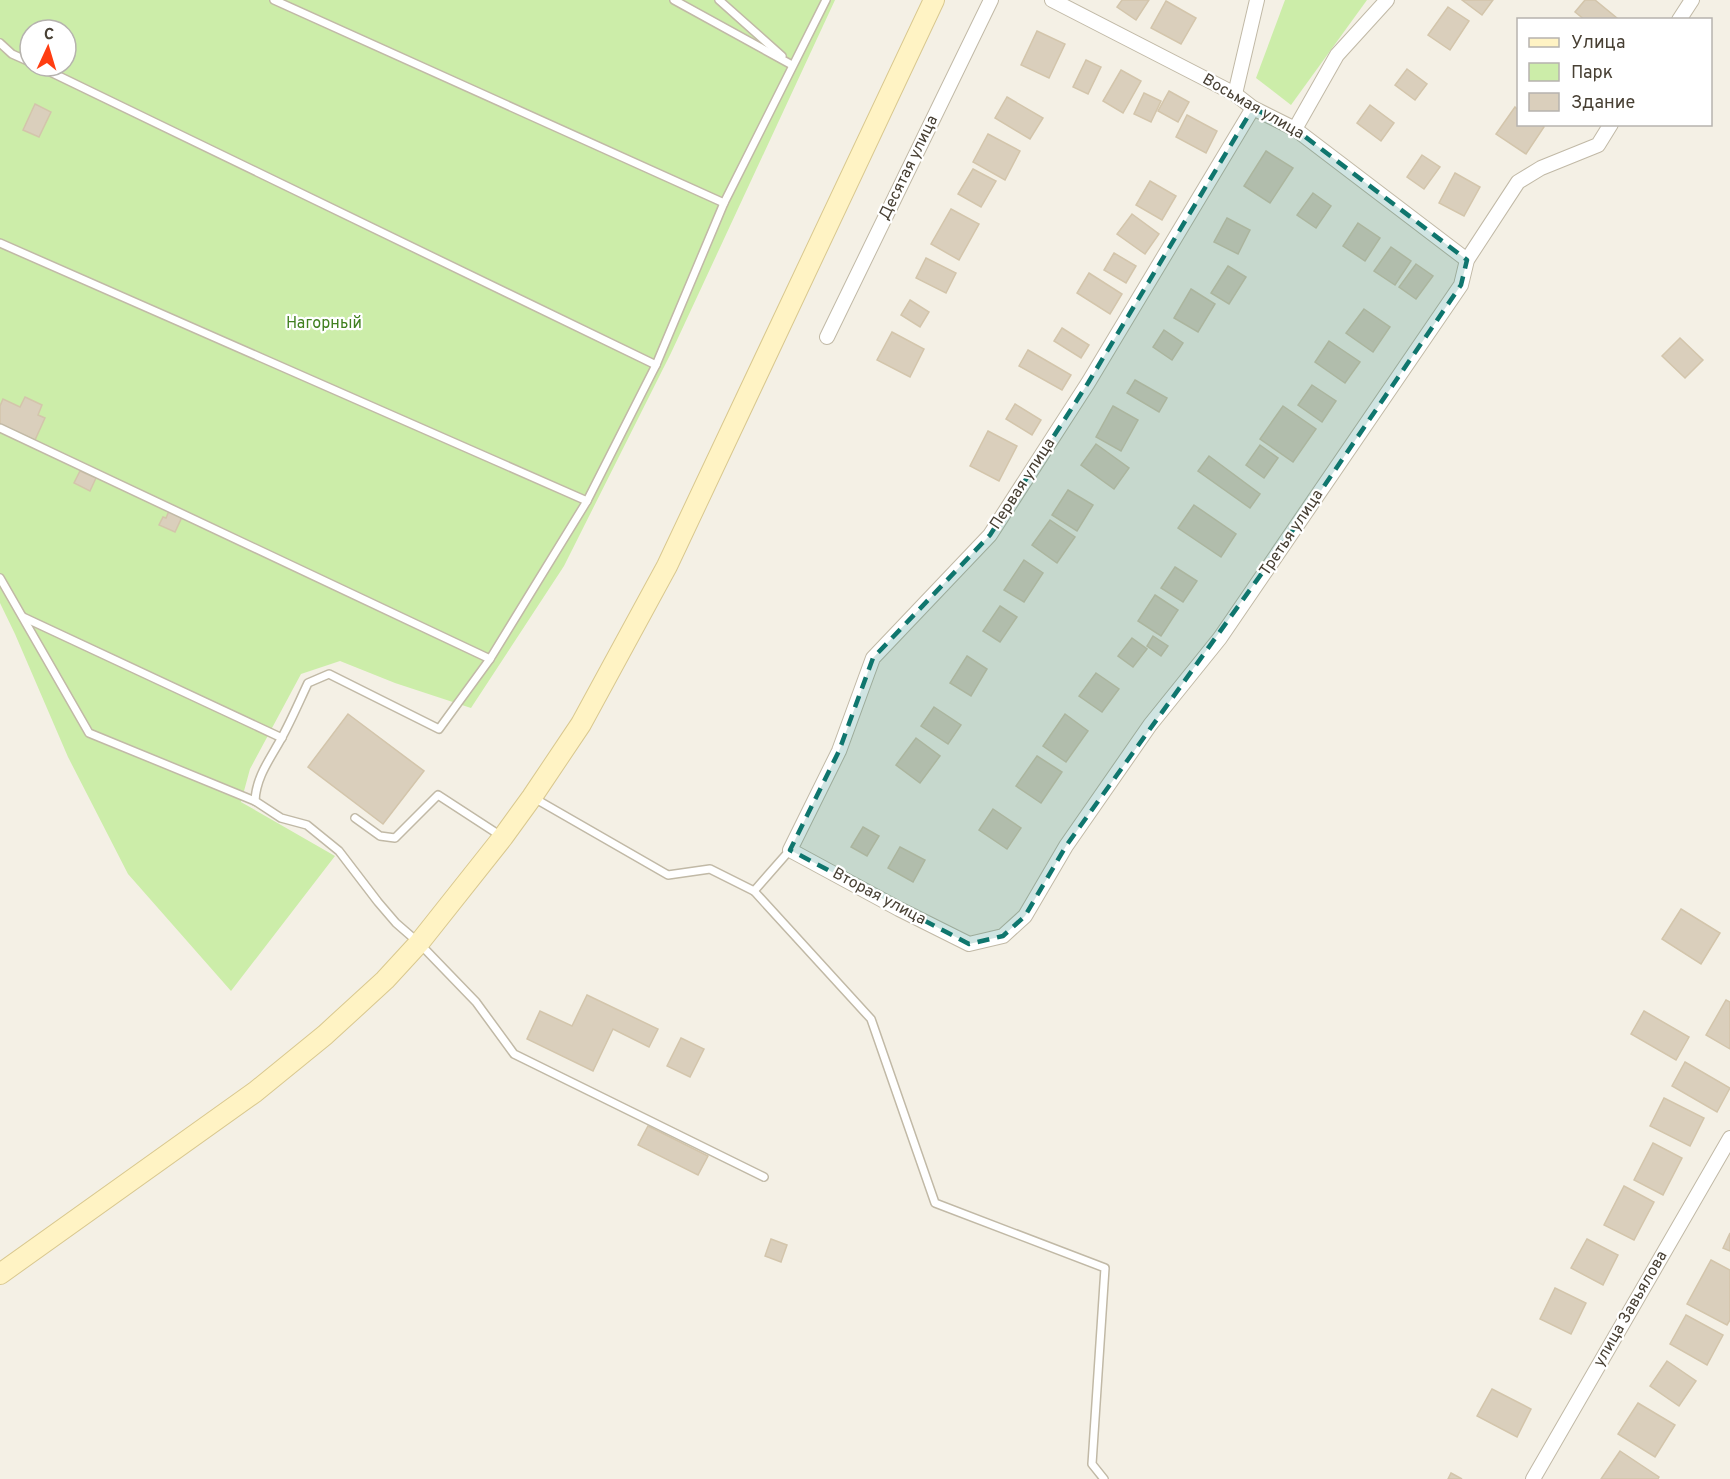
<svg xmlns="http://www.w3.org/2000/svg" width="1730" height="1479" font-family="Overpass,sans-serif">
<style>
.green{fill:#cceda9;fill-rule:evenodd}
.building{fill:#dacfbc;stroke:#d3c5ab;stroke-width:1.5}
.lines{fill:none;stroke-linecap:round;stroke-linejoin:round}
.service-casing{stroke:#c1b9a6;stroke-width:10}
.minor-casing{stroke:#c1b9a6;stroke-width:16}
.secondary-casing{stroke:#d9c88f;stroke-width:22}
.service{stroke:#fff;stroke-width:7}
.minor{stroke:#fff;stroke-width:14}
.secondary{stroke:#fff3c4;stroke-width:20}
.marked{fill:#0f766e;fill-opacity:0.2;stroke:#0f766e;stroke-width:4.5;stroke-dasharray:12 8;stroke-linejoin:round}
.labels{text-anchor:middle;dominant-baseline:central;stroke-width:4.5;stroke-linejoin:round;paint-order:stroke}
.street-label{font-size:16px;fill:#484034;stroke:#fff}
.park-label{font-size:16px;fill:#418020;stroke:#fff}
</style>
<rect width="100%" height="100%" fill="#f4f0e5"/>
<!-- green -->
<g class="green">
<path d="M 0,0 L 835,0 L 671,353 L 564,566 L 471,708 L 395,683 L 340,661 L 301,674 L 250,769 L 241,802 L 335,856 L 231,991 L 128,874 L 68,757 L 15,634 L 0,603 ZM 30,30 L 66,30 L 66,66 L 30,66 Z"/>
<path d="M 1285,0 L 1367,0 L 1291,105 L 1256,78 Z"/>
</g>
<!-- building -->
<g class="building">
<path d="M 1122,0 L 1149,0 L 1136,20 L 1117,7 Z"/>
<path d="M 1462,0 L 1493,0 L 1482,15 Z"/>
<path d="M 1585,0 L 1595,0 L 1617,18 L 1615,20 L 1585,20 L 1575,12 Z"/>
<path d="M 1166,1 L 1196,18 L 1181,44 L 1151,28 Z"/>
<path d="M 1448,7 L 1469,21 L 1450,50 L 1428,35 Z"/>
<path d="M 1037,31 L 1065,44 L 1049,78 L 1021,65 Z"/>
<path d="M 1086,60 L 1101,67 L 1088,94 L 1073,87 Z"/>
<path d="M 1407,69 L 1427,84 L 1415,100 L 1395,85 Z"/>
<path d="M 1121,70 L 1141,81 L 1123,113 L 1103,101 Z"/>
<path d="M 1169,91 L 1189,102 L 1178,122 L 1158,111 Z"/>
<path d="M 1144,93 L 1161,101 L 1151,122 L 1134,114 Z"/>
<path d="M 1007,97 L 1043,118 L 1030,139 L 995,118 Z"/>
<path d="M 35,104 L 51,112 L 39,137 L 23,130 Z"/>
<path d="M 1370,105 L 1394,123 L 1381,141 L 1357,123 Z"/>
<path d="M 1515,107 L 1518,110 L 1518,124 L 1540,124 L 1544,127 L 1526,154 L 1496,134 Z"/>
<path d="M 1187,115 L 1217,131 L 1206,153 L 1176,137 Z"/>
<path d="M 988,134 L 1020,151 L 1005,180 L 973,162 Z"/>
<path d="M 1266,151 L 1293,168 L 1270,203 L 1244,186 Z"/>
<path d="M 1422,155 L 1440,167 L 1424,189 L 1407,177 Z"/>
<path d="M 973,169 L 996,181 L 981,207 L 958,194 Z"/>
<path d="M 1455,173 L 1480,187 L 1464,216 L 1439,203 Z"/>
<path d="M 1150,181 L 1176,196 L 1162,220 L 1136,205 Z"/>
<path d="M 1313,193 L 1331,206 L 1316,228 L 1297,215 Z"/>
<path d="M 951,209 L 979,224 L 959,260 L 931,244 Z"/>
<path d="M 1132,214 L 1159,234 L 1145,254 L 1117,234 Z"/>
<path d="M 1227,218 L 1250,230 L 1238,254 L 1214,242 Z"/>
<path d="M 1358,223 L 1380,238 L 1365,261 L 1343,246 Z"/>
<path d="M 1391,247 L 1411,261 L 1395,285 L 1374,271 Z"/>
<path d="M 1114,253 L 1136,266 L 1126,283 L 1104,270 Z"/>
<path d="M 926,258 L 956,273 L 946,293 L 916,278 Z"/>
<path d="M 1416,264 L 1433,276 L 1416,299 L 1399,287 Z"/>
<path d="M 1228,266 L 1246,277 L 1229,304 L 1211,293 Z"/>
<path d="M 1089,273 L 1122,294 L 1110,314 L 1077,293 Z"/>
<path d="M 1191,289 L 1215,304 L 1198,332 L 1174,318 Z"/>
<path d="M 910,300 L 929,312 L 920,327 L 901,315 Z"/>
<path d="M 1364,309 L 1390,327 L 1373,352 L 1346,333 Z"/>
<path d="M 1062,328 L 1089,345 L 1081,358 L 1054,341 Z"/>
<path d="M 1164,330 L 1183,343 L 1172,360 L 1153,347 Z"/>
<path d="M 892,332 L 924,349 L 910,377 L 877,360 Z"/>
<path d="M 1680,338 L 1703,360 L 1685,378 L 1662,356 Z"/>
<path d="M 1329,341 L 1360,362 L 1345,383 L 1315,362 Z"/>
<path d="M 1028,350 L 1071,375 L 1062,390 L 1019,366 Z"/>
<path d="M 1135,380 L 1167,398 L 1159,412 L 1127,393 Z"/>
<path d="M 1312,385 L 1336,401 L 1322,422 L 1298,405 Z"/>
<path d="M 25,397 L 42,405 L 38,415 L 45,418 L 35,440 L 0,424 L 0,406 L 3,399 L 20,407 Z"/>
<path d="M 1015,404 L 1041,420 L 1032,435 L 1006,419 Z"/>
<path d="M 1113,406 L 1138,420 L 1121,451 L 1096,437 Z"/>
<path d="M 1283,406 L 1316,429 L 1293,462 L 1260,439 Z"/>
<path d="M 988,431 L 1017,446 L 999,481 L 970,466 Z"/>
<path d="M 1096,444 L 1129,468 L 1114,489 L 1081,465 Z"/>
<path d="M 1260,445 L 1278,458 L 1264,478 L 1246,465 Z"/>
<path d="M 1209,456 L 1260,494 L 1250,508 L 1198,471 Z"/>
<path d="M 80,471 L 96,478 L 90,491 L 74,483 Z"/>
<path d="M 1068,490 L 1093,505 L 1077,531 L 1052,515 Z"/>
<path d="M 1194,505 L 1236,534 L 1221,557 L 1178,528 Z"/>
<path d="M 169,511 L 182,517 L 175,532 L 159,525 L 163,517 L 166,518 Z"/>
<path d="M 1050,520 L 1075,537 L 1057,563 L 1032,545 Z"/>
<path d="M 1024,560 L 1043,573 L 1024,602 L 1004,590 Z"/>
<path d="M 1175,567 L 1197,581 L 1183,602 L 1161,588 Z"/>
<path d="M 1155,595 L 1178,610 L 1161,636 L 1138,621 Z"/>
<path d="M 1000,606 L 1017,617 L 1000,642 L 983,631 Z"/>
<path d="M 1153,636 L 1168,646 L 1161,656 L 1147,646 Z"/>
<path d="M 1132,638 L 1147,649 L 1133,667 L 1118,656 Z"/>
<path d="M 967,656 L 987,669 L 971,696 L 950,683 Z"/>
<path d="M 1096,673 L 1119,689 L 1102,712 L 1079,696 Z"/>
<path d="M 934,707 L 961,725 L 948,744 L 921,726 Z"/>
<path d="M 348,714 L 424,771 L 383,824 L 308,767 Z"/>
<path d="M 1065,714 L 1088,731 L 1066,762 L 1043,746 Z"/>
<path d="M 916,738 L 940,756 L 920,783 L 896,765 Z"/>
<path d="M 1037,756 L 1062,772 L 1041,803 L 1016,786 Z"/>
<path d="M 993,809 L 1021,828 L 1007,849 L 979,830 Z"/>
<path d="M 863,827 L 879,836 L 867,856 L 851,847 Z"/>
<path d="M 900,847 L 925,860 L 913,882 L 888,868 Z"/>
<path d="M 1681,909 L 1720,933 L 1701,964 L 1662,939 Z"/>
<path d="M 587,995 L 658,1029 L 649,1047 L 613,1029 L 593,1071 L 527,1039 L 540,1011 L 572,1026 Z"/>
<path d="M 1726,1000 L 1730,1002 L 1730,1049 L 1706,1035 Z"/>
<path d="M 1644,1011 L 1689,1037 L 1676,1060 L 1631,1034 Z"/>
<path d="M 681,1038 L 704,1049 L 690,1077 L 667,1066 Z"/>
<path d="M 1685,1062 L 1730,1088 L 1717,1112 L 1672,1086 Z"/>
<path d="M 1664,1098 L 1704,1118 L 1690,1146 L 1650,1126 Z"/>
<path d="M 648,1126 L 708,1156 L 698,1175 L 638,1145 Z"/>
<path d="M 1653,1143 L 1682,1158 L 1663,1195 L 1634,1180 Z"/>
<path d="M 1624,1186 L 1654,1202 L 1634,1240 L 1604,1225 Z"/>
<path d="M 1730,1233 L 1730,1251 L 1723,1248 Z"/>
<path d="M 771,1239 L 787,1245 L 781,1262 L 765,1256 Z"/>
<path d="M 1587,1239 L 1618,1255 L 1603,1285 L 1571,1268 Z"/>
<path d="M 1711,1260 L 1730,1270 L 1730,1320 L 1727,1325 L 1687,1304 Z"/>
<path d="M 1555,1288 L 1586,1303 L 1571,1334 L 1540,1319 Z"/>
<path d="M 1686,1315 L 1723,1335 L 1707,1365 L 1670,1344 Z"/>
<path d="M 1667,1361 L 1696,1381 L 1679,1406 L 1650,1386 Z"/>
<path d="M 1492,1389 L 1531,1409 L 1517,1437 L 1477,1416 Z"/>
<path d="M 1638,1403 L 1675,1425 L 1655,1457 L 1618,1434 Z"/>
<path d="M 1620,1451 L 1659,1477 L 1658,1479 L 1601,1479 Z"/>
<path d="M 1451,1473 L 1462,1479 L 1448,1479 Z"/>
</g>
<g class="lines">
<!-- service casing -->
<g class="service-casing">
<g id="service">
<path d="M 274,0 L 724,203"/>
<path d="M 674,0 L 792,65"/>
<path d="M 719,0 L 782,56"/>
<path d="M 0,43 L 12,54 L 30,62"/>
<path d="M 38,66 L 656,365"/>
<path d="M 0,243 L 587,501"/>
<path d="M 0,428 L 490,659"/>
<path d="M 0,578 L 89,733 L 255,801"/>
<path d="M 23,617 L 282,738"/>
<path d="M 534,798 L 668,875 L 710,869 L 754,891 L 790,850"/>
<path d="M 355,818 L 380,836 L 395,838 L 438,795 L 501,836"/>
<path d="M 754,891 L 871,1019 L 935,1203 L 1105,1268 L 1092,1464 L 1104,1479"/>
<path d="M 764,1177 L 514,1054 L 476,1002 L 419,943 L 396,923 L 378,902 L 339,851 L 307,825 L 281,818 L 255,801 C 256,777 270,759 281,739 C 291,721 299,702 308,683 L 329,674 L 439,729 L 490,659 L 587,501 L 656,365 L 724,203 L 826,0"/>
</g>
</g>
<!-- minor casing -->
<g class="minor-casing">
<g id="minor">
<path d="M 1052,0 L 1235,94 L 1253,108 L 1295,129 L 1467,260"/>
<path d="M 1679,20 L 1692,0"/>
<path d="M 1235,94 L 1257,0"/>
<path d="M 1253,108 L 1088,383 L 990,535 L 873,658 L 839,751 L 790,850 L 899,909 L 969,944 L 1003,936 L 1025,916 L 1066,846 L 1150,725 L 1220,638 L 1461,285 L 1467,260 L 1518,182 L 1541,168 L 1598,145 L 1611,124"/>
<path d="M 1295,129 L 1337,55 L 1387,0"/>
<path d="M 827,337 L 991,0"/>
<path d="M 1533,1479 L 1730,1138"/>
</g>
</g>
<!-- secondary casing -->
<g class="secondary-casing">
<path id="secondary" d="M 0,1274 L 255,1092 L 325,1035 L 385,980 L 419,943 L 503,837 L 532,797 L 581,724 L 667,566 L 934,0"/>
</g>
<!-- service -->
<use href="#service" class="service"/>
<!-- minor -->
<use href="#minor" class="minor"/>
<!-- secondary -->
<use href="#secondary" class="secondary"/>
</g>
<!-- marked area -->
<path class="marked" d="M 1253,108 L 1295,129 L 1467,260 L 1461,285 L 1318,495 L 1066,846 L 1025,916 L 1003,936 L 969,944 L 790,850 L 839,751 L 873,658 L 990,535 L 1088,383 Z"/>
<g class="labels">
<!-- street labels -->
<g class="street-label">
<text transform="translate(1253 107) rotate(30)">Восьмая улица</text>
<text transform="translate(909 168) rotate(-64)">Десятая улица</text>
<text transform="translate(1023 484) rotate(-57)">Первая улица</text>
<text transform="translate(1292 533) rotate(-56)">Третья улица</text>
<text transform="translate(879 897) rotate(28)">Вторая улица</text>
<text transform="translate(1631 1309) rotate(-60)">улица Завьялова</text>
</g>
<!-- park labels -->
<g class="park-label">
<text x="324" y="324">Нагорный</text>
</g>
</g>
<!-- legend -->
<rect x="1517" y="18" width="195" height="108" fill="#ffffff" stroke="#b6b3ae" stroke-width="1.5"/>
<rect x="1529" y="38" width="30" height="9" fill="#fff3c4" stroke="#b6b3ae" stroke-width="1.5"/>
<text x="1571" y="48" font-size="18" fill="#484034">Улица</text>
<rect x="1529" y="63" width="30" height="18" fill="#cceda9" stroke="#b6b3ae" stroke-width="1.5"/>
<text x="1571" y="78" font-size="18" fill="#484034">Парк</text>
<rect x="1529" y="93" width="30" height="18" fill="#dacfbc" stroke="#b6b3ae" stroke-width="1.5"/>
<text x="1571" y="108" font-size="18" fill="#484034">Здание</text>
<!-- north arrow -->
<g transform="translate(48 48) rotate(4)"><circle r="28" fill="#ffffff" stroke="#b6b3ae" stroke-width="1.5"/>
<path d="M0-4.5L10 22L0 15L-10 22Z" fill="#ff3d11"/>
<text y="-9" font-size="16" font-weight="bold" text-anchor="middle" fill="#484034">С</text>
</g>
</svg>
